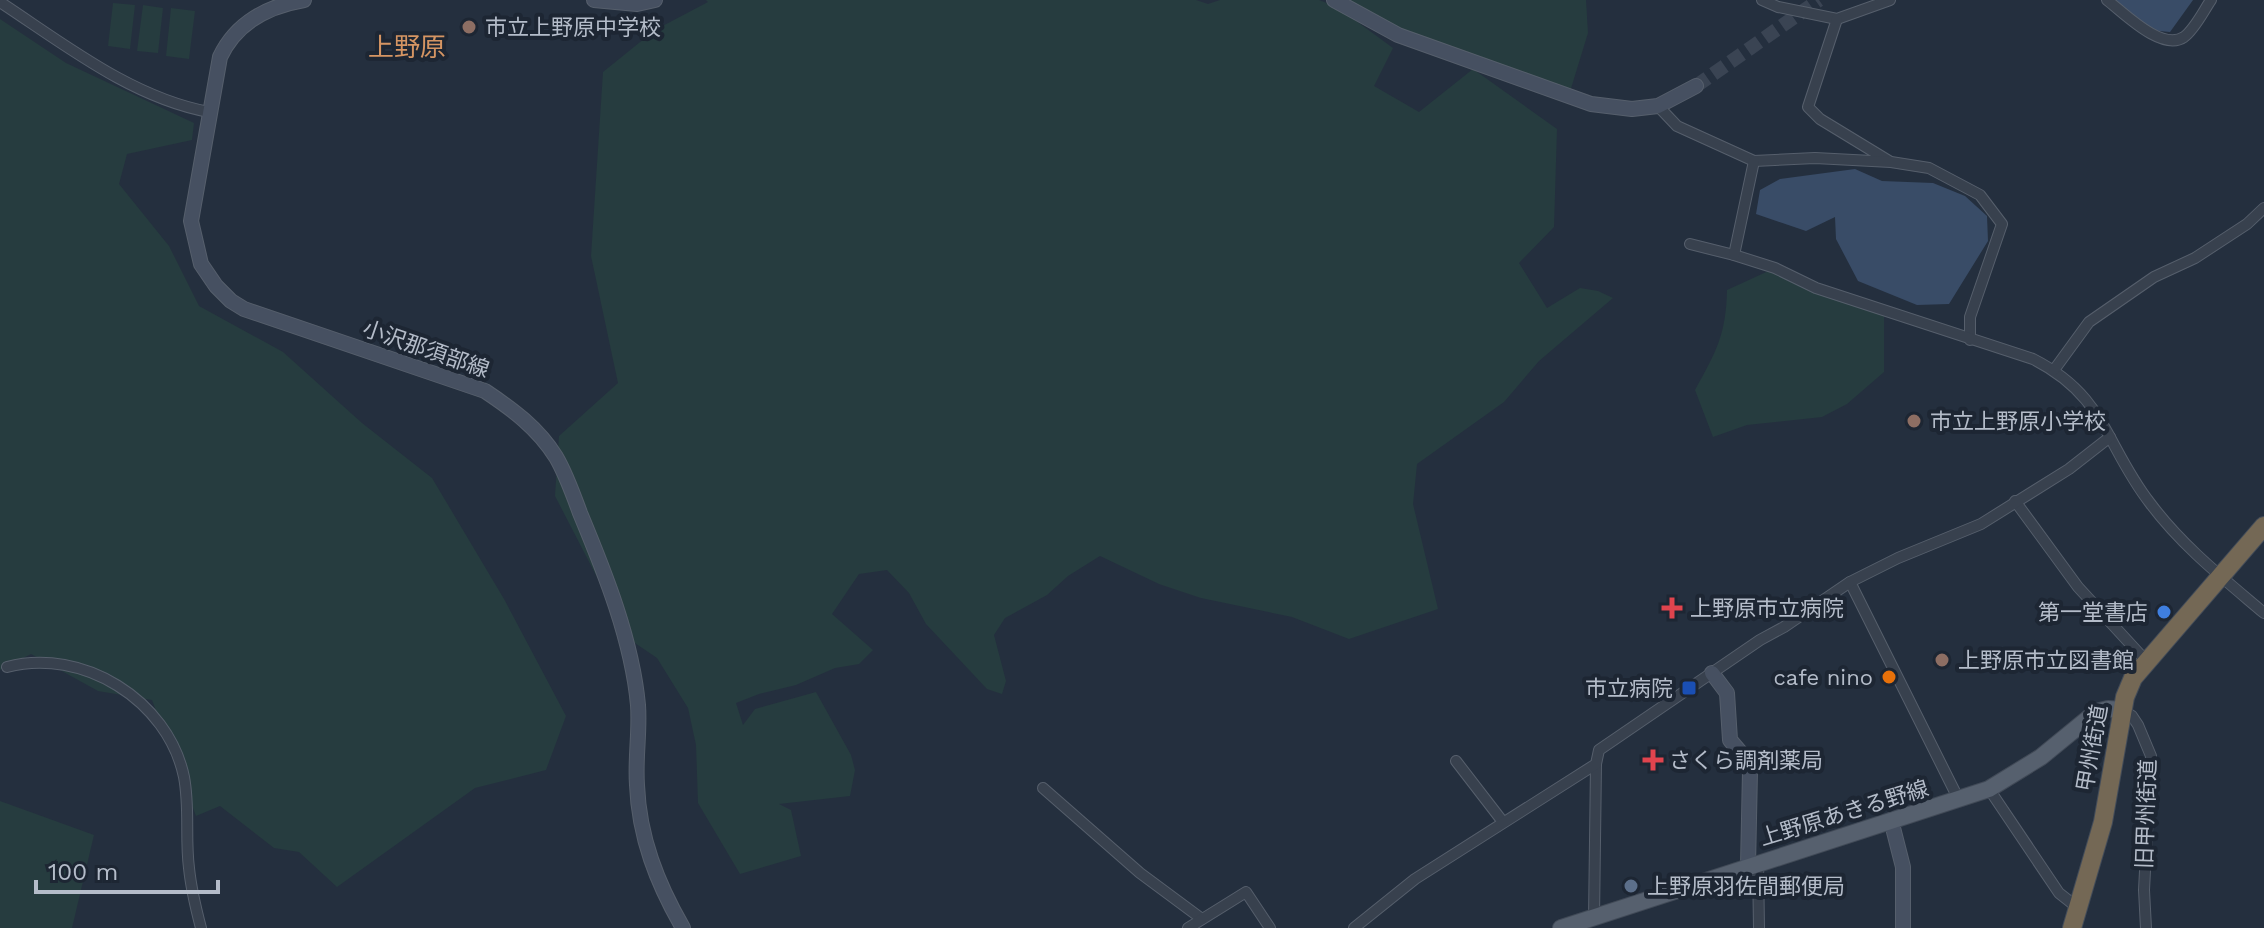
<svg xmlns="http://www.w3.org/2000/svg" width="2264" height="928" font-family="'Work Sans','Noto Sans JP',sans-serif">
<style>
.green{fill:#263c3f}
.water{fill:#394c67}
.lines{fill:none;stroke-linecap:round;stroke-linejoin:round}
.secondary-tunnel{stroke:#3a4453;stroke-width:14;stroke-dasharray:14 7;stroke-linecap:butt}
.street-casing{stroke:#565f6c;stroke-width:12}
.secondary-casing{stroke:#565f6c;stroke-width:16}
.primary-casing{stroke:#414a57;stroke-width:18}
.highway-casing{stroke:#434c59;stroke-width:20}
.street{stroke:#38414e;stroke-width:10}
.secondary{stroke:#465061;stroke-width:14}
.primary{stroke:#56606e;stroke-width:16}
.highway{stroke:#746855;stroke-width:18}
.education-dot{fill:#8d6e63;stroke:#1d2633;stroke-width:3}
.health-dot{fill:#e0444e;stroke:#1d2633;stroke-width:3}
.shop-dot{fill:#3f7fe0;stroke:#1d2633;stroke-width:3}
.food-dot{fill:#e8710a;stroke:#1d2633;stroke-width:3}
.transit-dot{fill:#1a4fb4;stroke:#1d2633;stroke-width:3}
.service-dot{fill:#5c6f8a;stroke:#1d2633;stroke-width:3}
.labels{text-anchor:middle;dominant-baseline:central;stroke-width:8;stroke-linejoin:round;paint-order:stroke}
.poi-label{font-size:22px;fill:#b4bcc9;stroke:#1d2633;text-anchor:start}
.street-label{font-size:22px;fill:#b4bcc9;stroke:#1d2633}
.quarter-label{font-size:26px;fill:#d59563;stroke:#1d2633}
</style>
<rect width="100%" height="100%" fill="#242f3e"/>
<!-- green -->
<g class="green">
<path d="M 706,0 L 1196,0 L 1208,4 L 1220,0 L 1319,0 L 1337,7 L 1393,48 L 1374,86 L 1419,112 L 1473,69 L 1557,129 L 1554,227 L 1519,263 L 1547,308 L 1580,288 L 1598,291 L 1613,298 L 1539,361 L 1504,402 L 1417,464 L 1413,504 L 1438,609 L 1349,639 L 1292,617 L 1201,598 L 1159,584 L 1100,556 L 1068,576 L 1047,595 L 1005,618 L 994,635 L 1006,681 L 1002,694 L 987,689 L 926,624 L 909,593 L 887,570 L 859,574 L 832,614 L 873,650 L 859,664 L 835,668 L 796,685 L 759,694 L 736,703 L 743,725 L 755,709 L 816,692 L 851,755 L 855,770 L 850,796 L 779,804 L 791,810 L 801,856 L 740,874 L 698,803 L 696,745 L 688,708 L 657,658 L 629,639 L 555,496 L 559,436 L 618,383 L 591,256 L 603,72 L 655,30 L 708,2 Z"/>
<path d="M 1334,0 L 1586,0 L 1588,33 L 1569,95 L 1398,35 Z"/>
<path d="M 113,3 L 135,5 L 130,49 L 108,46 Z"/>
<path d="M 143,5 L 163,8 L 158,53 L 137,51 Z"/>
<path d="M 171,8 L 195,11 L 189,59 L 166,56 Z"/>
<path d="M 0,19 L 66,63 L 194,123 L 192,140 L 127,154 L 119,184 L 169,246 L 199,306 L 283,352 L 362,423 L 432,478 L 504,599 L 566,716 L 546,770 L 475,788 L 337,887 L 299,852 L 274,848 L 220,806 L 196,816 L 152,700 L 98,691 L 31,654 L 0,670 Z"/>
<path d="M 1775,268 L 1884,311 L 1884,372 L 1847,404 L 1822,417 L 1747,425 L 1713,437 L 1695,390 C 1716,352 1726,335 1727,290 Z"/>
<path d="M 0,801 L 94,835 L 72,928 L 0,928 Z"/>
</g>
<!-- water -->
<g class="water">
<path d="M 2115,0 L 2193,0 L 2170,32 L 2139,29 Z"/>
<path d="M 1855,169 L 1882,181 L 1933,183 L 1965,196 L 1987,216 L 1988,241 L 1949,304 L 1917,305 L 1858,281 L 1836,239 L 1835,217 L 1806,231 L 1756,214 L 1760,190 L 1780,179 Z"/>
</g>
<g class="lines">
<!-- secondary-tunnel -->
<path class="secondary-tunnel" d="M 1696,86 L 1819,0"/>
<!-- street casing -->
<g class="street-casing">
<g id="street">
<path d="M 1762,0 L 1778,7 L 1837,19 L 1890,0"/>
<path d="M 2107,0 C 2124,13 2162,52 2184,37 C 2195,29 2204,10 2211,0"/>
<path d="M 0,2 C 64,44 132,98 209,112"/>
<path d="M 1837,19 L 1808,107 L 1820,119 L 1889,161"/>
<path d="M 1658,106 L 1677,126 L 1754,161 L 1815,158 L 1891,162 L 1929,168 L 1980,195 L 2002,224 L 1970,317 L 1970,340"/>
<path d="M 1690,244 L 1734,255 L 1775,268 L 1816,288 L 2033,359 C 2106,396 2105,445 2150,503 C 2182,546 2224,579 2264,613"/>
<path d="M 1734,255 L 1754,161"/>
<path d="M 2054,370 L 2089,322 L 2154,277 L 2195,258 L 2247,224 L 2264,208"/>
<path d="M 2015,501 L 2078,587 L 2146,661"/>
<path d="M 1850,582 L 1959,800"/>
<path d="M 7,667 C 82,647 168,700 184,777 C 190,809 185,837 189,868 C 191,888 196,909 201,928"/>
<path d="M 2123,710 L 2132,716 L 2138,725 L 2151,756 L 2144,890 L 2146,928"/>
<path d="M 1456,761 L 1503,822"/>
<path d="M 1043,788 L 1140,873 L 1202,919"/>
<path d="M 1989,789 L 2059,893 L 2078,908"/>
<path d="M 1758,863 L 1759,928"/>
<path d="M 1594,918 L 1596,764"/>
<path d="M 1188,928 L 1246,892 L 1270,928"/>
<path d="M 1354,928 L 1415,879 L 1596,764 L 1599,750 L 1760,640 L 1784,627 L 1850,582 L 1898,558 L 1981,524 L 2069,469 L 2110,437"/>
</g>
</g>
<!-- secondary casing -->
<g class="secondary-casing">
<g id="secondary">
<path d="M 304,0 C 268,6 236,23 220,57 L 191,221 L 201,264 L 216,286 L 231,301 L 244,309 L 485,391 C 512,409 538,428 556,457 C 566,474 573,494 580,513 C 605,573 632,640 638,705 C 640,732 635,758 637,785 C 639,837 657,883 683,928"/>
<path d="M 594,0 L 637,4 L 655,0"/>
<path d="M 1334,0 L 1398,35 L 1591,104 L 1632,109 L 1658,106 L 1696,86"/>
<path d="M 1712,673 L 1727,693 L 1730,740 L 1747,760 L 1750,771 L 1748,866"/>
<path d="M 1891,820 L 1903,867 L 1903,928"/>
</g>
</g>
<!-- primary casing -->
<g class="primary-casing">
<path id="primary" d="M 1561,928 L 1989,789 L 2041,757 L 2096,712 L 2108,709 L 2123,710"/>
</g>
<!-- highway casing -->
<g class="highway-casing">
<path id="highway" d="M 2072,928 L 2103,822 L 2125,697 L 2133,678 L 2264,526"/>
</g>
<!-- street -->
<use href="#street" class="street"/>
<!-- secondary -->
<use href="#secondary" class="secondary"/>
<!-- primary -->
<use href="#primary" class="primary"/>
<!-- highway -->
<use href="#highway" class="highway"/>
</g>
<!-- markers -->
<g class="education-dot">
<circle cx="469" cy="27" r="8"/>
<circle cx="1914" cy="421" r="8"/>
<circle cx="1942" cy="660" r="8"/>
</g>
<g class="health-dot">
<path d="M1668 596h8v8h8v8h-8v8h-8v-8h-8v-8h8z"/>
<path d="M1649 748h8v8h8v8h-8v8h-8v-8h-8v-8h8z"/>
</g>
<circle class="shop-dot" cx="2164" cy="612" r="8"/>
<circle class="food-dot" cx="1889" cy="677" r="8"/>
<rect class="transit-dot" x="1681" y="680" width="16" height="16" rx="4"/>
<circle class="service-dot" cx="1631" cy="886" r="8"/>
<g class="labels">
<!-- poi labels -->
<g class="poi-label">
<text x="485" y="27">市立上野原中学校</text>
<text x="1930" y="421">市立上野原小学校</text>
<text x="1690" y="608">上野原市立病院</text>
<text x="2148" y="612" text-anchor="end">第一堂書店</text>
<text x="1958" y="660">上野原市立図書館</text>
<text x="1873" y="677" text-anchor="end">cafe nino</text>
<text x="1673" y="688" text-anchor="end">市立病院</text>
<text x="1669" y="760">さくら調剤薬局</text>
<text x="1647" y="886">上野原羽佐間郵便局</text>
</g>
<!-- street labels -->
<g class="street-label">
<text transform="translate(426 349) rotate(19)">小沢那須部線</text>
<text transform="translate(2092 748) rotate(-80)">甲州街道</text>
<text transform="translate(1844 813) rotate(-17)">上野原あきる野線</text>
<text transform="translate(2146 814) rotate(-88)">旧甲州街道</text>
</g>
<!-- quarter labels -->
<g class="quarter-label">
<text x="407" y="47">上野原</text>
</g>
</g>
<!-- scale -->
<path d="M36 880v12h182v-12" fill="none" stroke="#b4bcc9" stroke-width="4"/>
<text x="48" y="880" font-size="24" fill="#b4bcc9" stroke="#1d2633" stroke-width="6" paint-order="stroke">100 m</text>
</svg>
